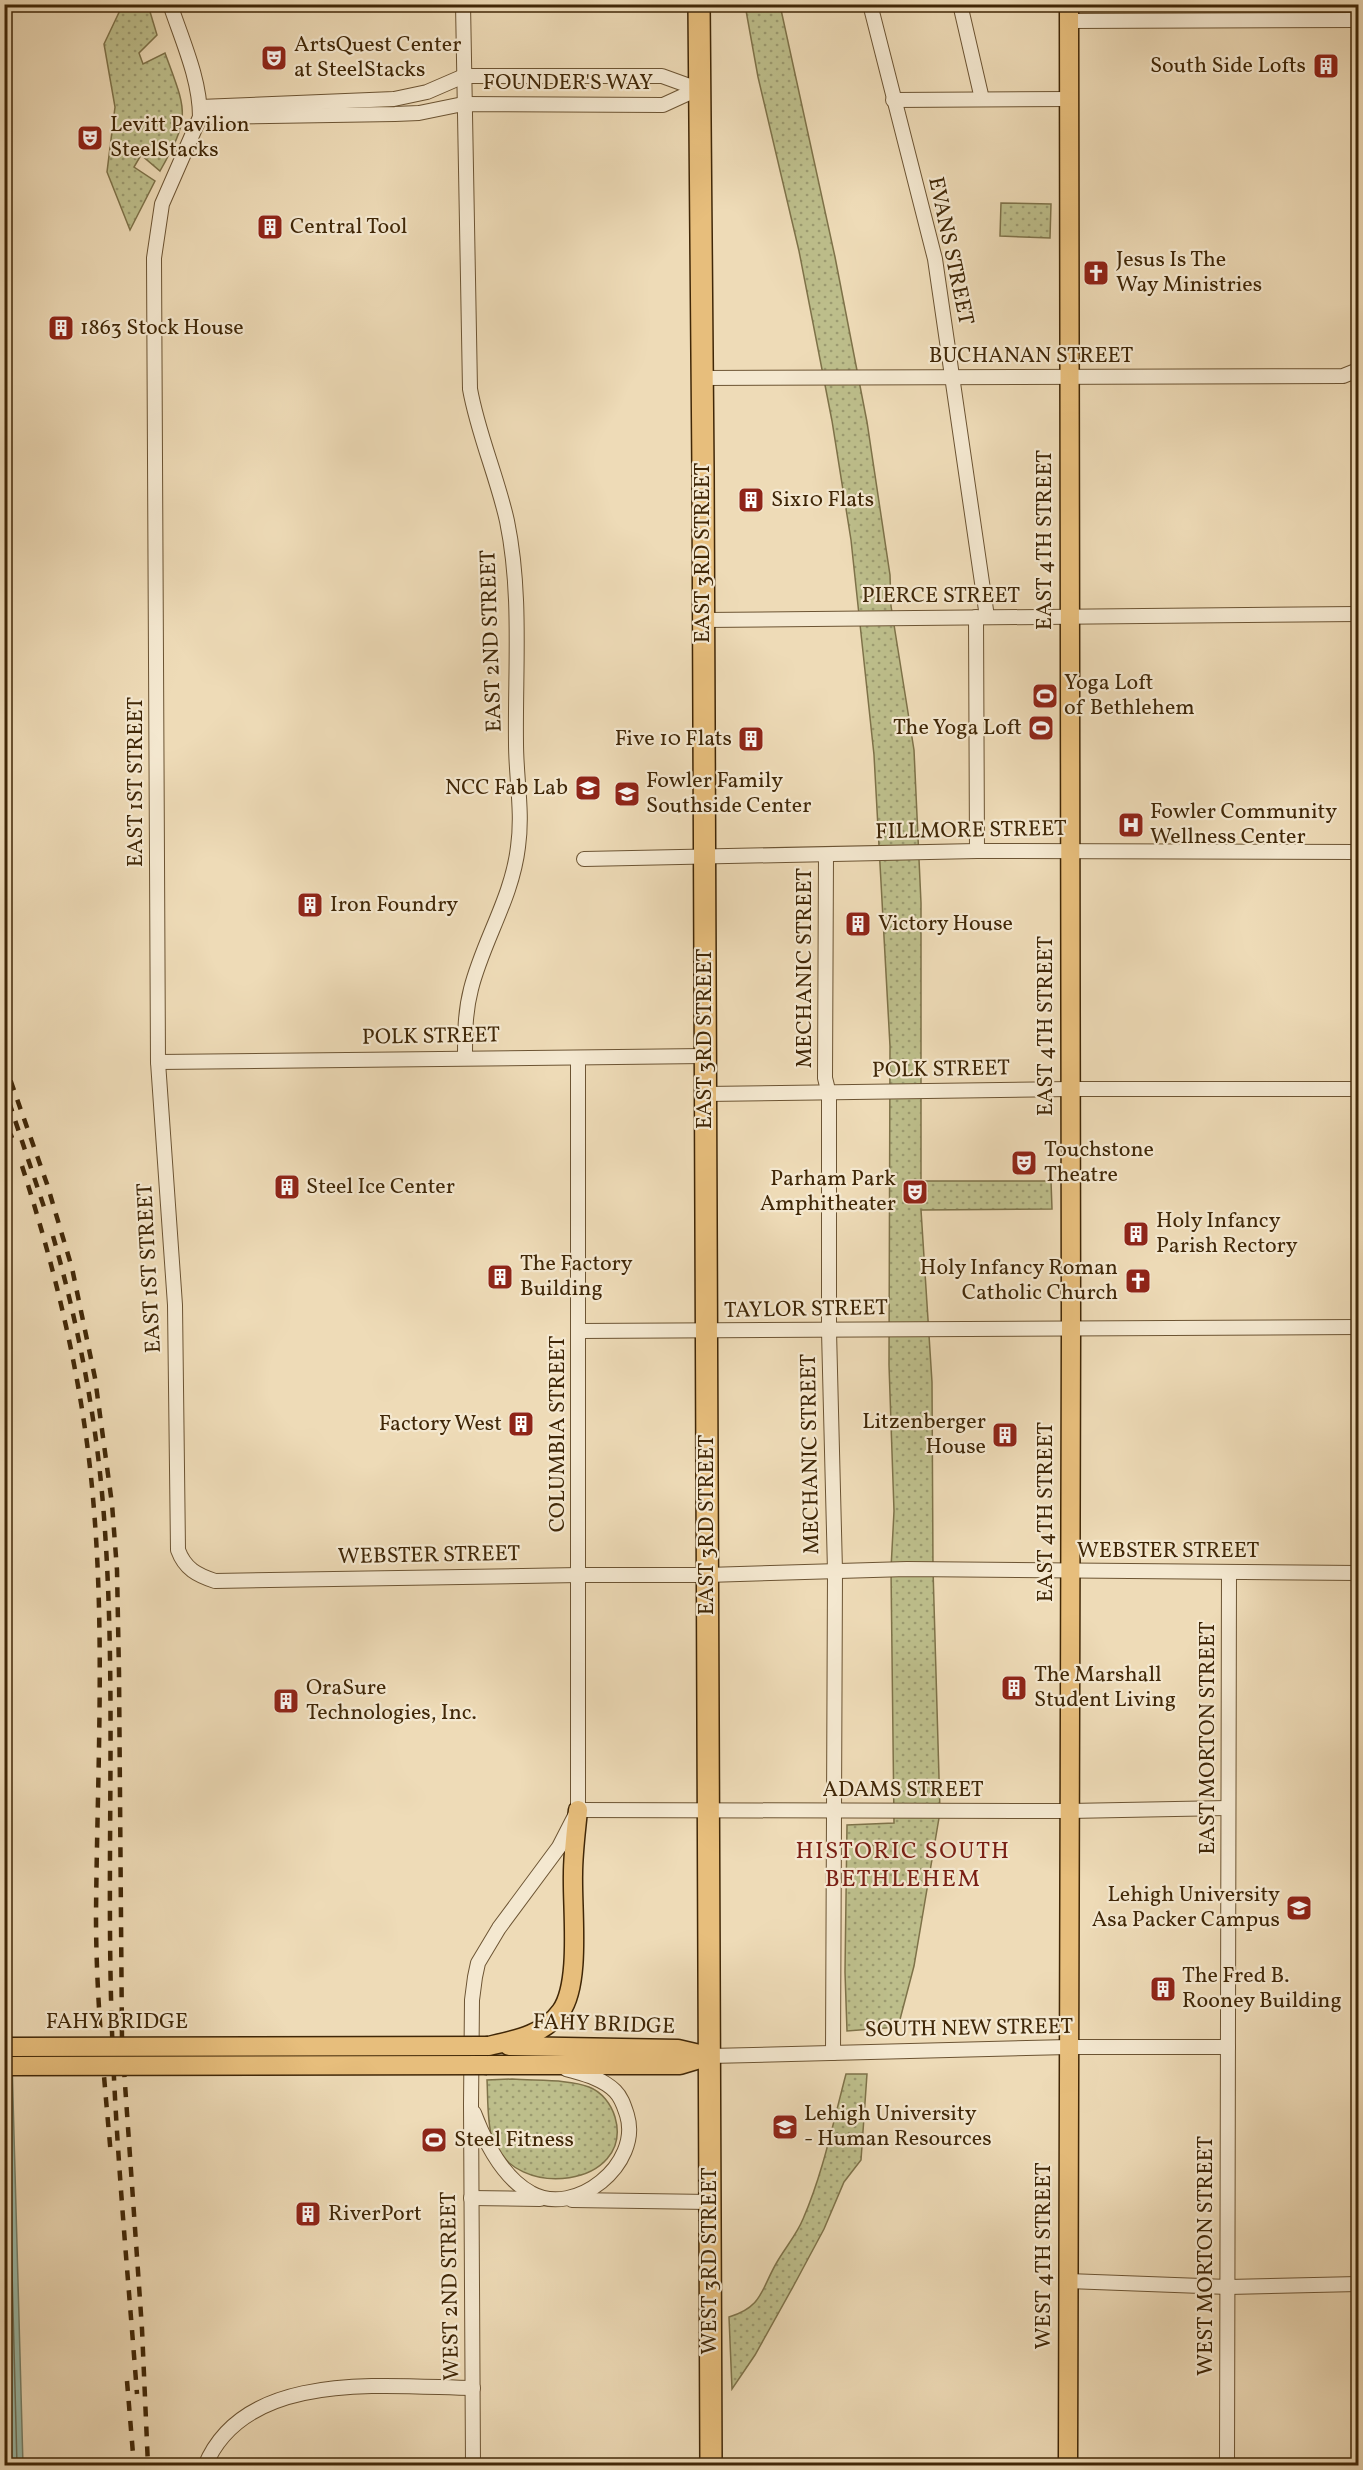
<svg xmlns="http://www.w3.org/2000/svg" width="1363" height="2470" font-family="Vollkorn,serif">
<style>
.green{fill:url(#green-dots);stroke:#7e7249;stroke-width:1.5}
.water{fill:#9abbaa;stroke:#768069;stroke-width:1.5}
.lines{fill:none;stroke-linecap:round;stroke-linejoin:round}
.shore{stroke:#6d7158;stroke-width:1.5}
.minor-casing{stroke:#6c5433;stroke-width:16}
.major-casing{stroke:#402707;stroke-width:21}
.highway-casing{stroke:#402707;stroke-width:24}
.minor{stroke:#f4e8d0;stroke-width:14}
.major{stroke:#e7be7c;stroke-width:18}
.highway{stroke:#e7be7c;stroke-width:21}
.rail{stroke:#402707;stroke-width:4.5;stroke-dasharray:10 10;stroke-linecap:butt}
.major-bridge-casing{stroke:#402707;stroke-width:21;stroke-linecap:butt}
.major-bridge{stroke:#e7be7c;stroke-width:18}
.labels{text-anchor:middle;dominant-baseline:central;stroke-width:4.5;stroke-linejoin:round;paint-order:stroke}
.poi-label{font-size:22px;fill:#402707;stroke:#f4e8d0;text-anchor:start}
.street-label{font-size:22px;fill:#402707;stroke:#f4e8d0}
.neighbourhood-label{font-size:24px;letter-spacing:1.5px;fill:#7a1f14;stroke:#f4e8d0}
</style>
<defs>
<pattern id="green-dots" width="8" height="8" patternUnits="userSpaceOnUse" patternTransform="scale(1.5)"><rect width="8" height="8" fill="#bdbe8b"/><path d="M2 2h.1M6 6h.1" fill="none" stroke="#9b9a70" stroke-width="1.8" stroke-linecap="round"/></pattern>
</defs>
<rect width="100%" height="100%" fill="#eedbb7"/>
<filter id="stains"><feTurbulence type="fractalNoise" baseFrequency=".00333" numOctaves="4"/><feColorMatrix values="0 0 0 0 .2 0 0 0 0 .09 0 0 0 0 .02 0 0 0 .5 -.17"/></filter>
<radialGradient id="worn" r=".72"><stop offset=".6" stop-color="#630" stop-opacity="0"/><stop offset="1" stop-color="#630" stop-opacity=".3"/></radialGradient>
<!-- green -->
<g class="green">
<path d="M 123,4 L 148,5 L 157,35 L 139,53 L 143,64 L 165,53 C 186,111 192,115 160,171 L 141,155 L 134,167 L 155,181 L 130,230 L 107,172 L 115,107 L 104,44 Z"/>
<path d="M 745,5 L 780,5 L 835,257 L 867,422 L 890,575 L 891,606 L 914,750 L 921,903 L 921,1181 L 1051,1181 L 1052,1209 L 921,1210 L 932,1382 L 933,1569 L 940,1812 L 914,1966 L 898,2027 L 847,2031 L 845,1972 L 847,1825 L 894,1823 L 891,1569 L 894,1511 L 889,1365 L 890,1046 L 874,755 L 851,540 L 832,421 L 799,251 L 758,77 Z"/>
<path d="M 1001,203 L 1051,204 L 1050,238 L 1000,236 Z"/>
<path d="M 846,2074 L 867,2074 L 861,2160 L 844,2182 L 824,2229 L 794,2285 L 755,2355 L 732,2389 L 729,2317 C 763,2307 761,2289 777,2262 C 785,2248 797,2234 803,2219 C 823,2173 833,2123 846,2074 Z"/>
<path d="M 512,2079 C 535,2081 569,2079 589,2087 C 602,2092 611,2104 615,2117 C 635,2186 514,2203 492,2138 C 487,2121 488,2098 487,2080 Z"/>
</g>
<!-- water -->
<path class="water" d="M 4,1767 L 23,2466 L 4,2465 Z"/>
<g class="lines">
<!-- shore -->
<g class="shore">
<path d="M 4,1965 L 6,2036"/>
<path d="M 7,2076 L 17,2466"/>
<path d="M 4,2270 L 10,2466"/>
</g>
<!-- minor casing -->
<g class="minor-casing">
<g id="minor">
<path d="M 170,4 C 182,40 200,79 200,117 L 162,204 L 154,258 L 158,1062 L 175,1305 L 178,1550 C 185,1569 197,1575 215,1581 L 579,1575 L 707,1575 L 907,1569 L 1358,1573"/>
<path d="M 463,4 L 470,389 C 478,434 497,476 507,521 C 522,594 515,669 516,743 C 516,778 523,812 518,847 C 512,898 483,941 471,989 C 465,1012 465,1034 465,1057"/>
<path d="M 870,4 L 935,259 L 987,617"/>
<path d="M 960,4 L 982,99"/>
<path d="M 1069,21 L 1358,20"/>
<path d="M 893,100 L 1069,99"/>
<path d="M 200,107 L 394,99 L 427,92 L 464,76 L 662,76 L 698,89"/>
<path d="M 200,117 L 395,114 L 419,113 L 463,104 L 663,105 L 698,89"/>
<path d="M 702,378 L 1343,376 L 1358,370"/>
<path d="M 976,617 L 977,851"/>
<path d="M 704,620 L 1358,614"/>
<path d="M 826,855 L 825,1078 L 829,1094 L 829,1331 L 835,1571 L 833,2053"/>
<path d="M 584,859 L 977,851 L 1358,852"/>
<path d="M 158,1062 L 705,1056"/>
<path d="M 705,1094 L 1070,1089 L 1358,1089"/>
<path d="M 579,1331 L 1358,1327"/>
<path d="M 578,1810 L 1069,1811 L 1228,1808"/>
<path d="M 710,2056 L 1069,2047 L 1228,2047"/>
<path d="M 474,2113 C 485,2142 503,2178 531,2193 C 575,2218 642,2164 627,2115 C 624,2106 622,2098 615,2091 C 602,2078 583,2074 566,2069"/>
<path d="M 471,2198 L 540,2199"/>
<path d="M 572,2200 L 710,2202"/>
<path d="M 1068,2281 L 1228,2287 L 1358,2284"/>
<path d="M 205,2466 C 245,2368 388,2387 473,2388"/>
<path d="M 473,2466 L 471,2105 L 472,2000 L 475,1977 L 478,1963 L 499,1928 L 559,1847 L 578,1810 L 578,1058"/>
<path d="M 1227,2466 L 1229,1572"/>
</g>
</g>
<!-- major casing -->
<g class="major-casing">
<g id="major">
<path d="M 488,2046 C 515,2040 544,2035 561,2011 C 581,1983 572,1910 573,1874 C 573,1853 576,1831 578,1810"/>
<path d="M 509,2046 L 678,2049 L 708,2056"/>
<path d="M 487,2065 L 680,2065 L 710,2056"/>
<path d="M 1068,2466 L 1071,1330 L 1069,4"/>
</g>
</g>
<!-- highway casing -->
<g class="highway-casing">
<path id="highway" d="M 699,4 L 703,470 L 711,2466"/>
</g>
<!-- minor -->
<use href="#minor" class="minor"/>
<!-- major -->
<use href="#major" class="major"/>
<!-- highway -->
<use href="#highway" class="highway"/>
<!-- rail -->
<g class="rail">
<path d="M 4,1062 L 47,1184 L 72,1268 L 95,1378 L 112,1504 L 117,1570 L 119,1673 L 122,2041 L 142,2329 L 148,2466"/>
<path d="M 9,1102 L 46,1213"/>
<path d="M 4,1115 L 12,1138"/>
<path d="M 22,1166 C 58,1278 85,1392 94,1510 C 105,1645 97,1781 96,1916 C 96,1996 104,2076 111,2156"/>
<path d="M 53,1236 C 79,1327 97,1422 104,1517 C 116,1677 107,1837 111,1997 C 114,2129 127,2262 137,2394"/>
<path d="M 127,2381 L 134,2466"/>
</g>
<!-- major-bridge casing -->
<g class="major-bridge-casing">
<g id="major-bridge">
<path d="M 4,2047 L 488,2046"/>
<path d="M 4,2066 L 487,2065"/>
</g>
</g>
<!-- major-bridge -->
<use href="#major-bridge" class="major-bridge"/>
</g>
<!-- icons -->
<defs>
<g id="theatre-square" transform="scale(1.35)"><rect x="-9" y="-9" width="18" height="18" rx="4" fill="#8f2418" stroke="#f4e8d0"/><path d="M-5-5.5Q0-4 5-5.5V0Q5 5 0 6Q-5 5-5 0ZM-3.3-2.5H-1v1.5H-3.3ZM1-2.5H3.3v1.5H1ZM-2.8 1Q0 5.5 2.8 1Z" fill="#fff"/></g>
<g id="building-square" transform="scale(1.35)"><rect x="-9" y="-9" width="18" height="18" rx="4" fill="#8f2418" stroke="#f4e8d0"/><path d="M-4-6H4V6H1V3H-1V6H-4ZM-2.5-4.3h1.7v1.8h-1.7ZM.8-4.3h1.7v1.8H.8ZM-2.5-1h1.7V.8h-1.7ZM.8-1h1.7V.8H.8Z" fill="#fff"/></g>
<g id="church-square" transform="scale(1.35)"><rect x="-9" y="-9" width="18" height="18" rx="4" fill="#8f2418" stroke="#f4e8d0"/><path d="M-1.2-6h2.4v3.5h3.3v2.4h-3.3V6h-2.4V-.1h-3.3v-2.4h3.3Z" fill="#fff"/></g>
<g id="stadium-square" transform="scale(1.35)"><rect x="-9" y="-9" width="18" height="18" rx="4" fill="#8f2418" stroke="#f4e8d0"/><path d="M0-5a6.5 5 0 1 0 0 10a6.5 5 0 1 0 0-10ZM-3.5-1.8h7v3.6h-7Z" fill="#fff"/></g>
<g id="university-square" transform="scale(1.35)"><rect x="-9" y="-9" width="18" height="18" rx="4" fill="#8f2418" stroke="#f4e8d0"/><path d="M0-5L7-2L0 1L-7-2ZM-4 1L0 2.5L4 1V4Q0 6-4 4Z" fill="#fff"/></g>
<g id="hospital-square" transform="scale(1.35)"><rect x="-9" y="-9" width="18" height="18" rx="4" fill="#8f2418" stroke="#f4e8d0"/><path d="M-5-5h3v3.5h4V-5h3V5h-3V1.5h-4V5h-3Z" fill="#fff"/></g>
</defs>
<g fill-rule="evenodd">
<use href="#theatre-square" x="274" y="58"/>
<use href="#building-square" x="1326" y="66"/>
<use href="#theatre-square" x="90" y="138"/>
<use href="#building-square" x="270" y="227"/>
<use href="#church-square" x="1096" y="273"/>
<use href="#building-square" x="61" y="328"/>
<use href="#building-square" x="751" y="500"/>
<use href="#stadium-square" x="1045" y="696"/>
<use href="#stadium-square" x="1041" y="728"/>
<use href="#building-square" x="751" y="739"/>
<use href="#university-square" x="588" y="788"/>
<use href="#university-square" x="627" y="794"/>
<use href="#hospital-square" x="1131" y="825"/>
<use href="#building-square" x="310" y="905"/>
<use href="#building-square" x="858" y="924"/>
<use href="#theatre-square" x="1024" y="1163"/>
<use href="#building-square" x="287" y="1187"/>
<use href="#theatre-square" x="915" y="1192"/>
<use href="#building-square" x="1136" y="1234"/>
<use href="#building-square" x="500" y="1277"/>
<use href="#church-square" x="1138" y="1281"/>
<use href="#building-square" x="521" y="1424"/>
<use href="#building-square" x="1005" y="1435"/>
<use href="#building-square" x="1014" y="1688"/>
<use href="#building-square" x="286" y="1701"/>
<use href="#university-square" x="1299" y="1908"/>
<use href="#building-square" x="1163" y="1989"/>
<use href="#university-square" x="785" y="2127"/>
<use href="#stadium-square" x="434" y="2140"/>
<use href="#building-square" x="308" y="2214"/>
</g>
<g class="labels">
<!-- poi labels -->
<g class="poi-label">
<text x="294" y="45">ArtsQuest Center<tspan x="294" dy="25">at SteelStacks</tspan></text>
<text x="1306" y="66" text-anchor="end">South Side Lofts</text>
<text x="110" y="125">Levitt Pavilion<tspan x="110" dy="25">SteelStacks</tspan></text>
<text x="290" y="227">Central Tool</text>
<text x="1116" y="260">Jesus Is The<tspan x="1116" dy="25">Way Ministries</tspan></text>
<text x="80" y="328">1863 Stock House</text>
<text x="771" y="500">Six10 Flats</text>
<text x="1064" y="683">Yoga Loft<tspan x="1064" dy="25">of Bethlehem</tspan></text>
<text x="1022" y="728" text-anchor="end">The Yoga Loft</text>
<text x="732" y="739" text-anchor="end">Five 10 Flats</text>
<text x="646" y="781">Fowler Family<tspan x="646" dy="25">Southside Center</tspan></text>
<text x="568" y="788" text-anchor="end">NCC Fab Lab</text>
<text x="1150" y="812">Fowler Community<tspan x="1150" dy="25">Wellness Center</tspan></text>
<text x="330" y="905">Iron Foundry</text>
<text x="878" y="924">Victory House</text>
<text x="1044" y="1150">Touchstone<tspan x="1044" dy="25">Theatre</tspan></text>
<text x="896" y="1179" text-anchor="end">Parham Park<tspan x="896" dy="25">Amphitheater</tspan></text>
<text x="306" y="1187">Steel Ice Center</text>
<text x="1156" y="1221">Holy Infancy<tspan x="1156" dy="25">Parish Rectory</tspan></text>
<text x="520" y="1264">The Factory<tspan x="520" dy="25">Building</tspan></text>
<text x="1118" y="1268" text-anchor="end">Holy Infancy Roman<tspan x="1118" dy="25">Catholic Church</tspan></text>
<text x="986" y="1422" text-anchor="end">Litzenberger<tspan x="986" dy="25">House</tspan></text>
<text x="502" y="1424" text-anchor="end">Factory West</text>
<text x="1034" y="1675">The Marshall<tspan x="1034" dy="25">Student Living</tspan></text>
<text x="306" y="1688">OraSure<tspan x="306" dy="25">Technologies, Inc.</tspan></text>
<text x="1280" y="1895" text-anchor="end">Lehigh University<tspan x="1280" dy="25">Asa Packer Campus</tspan></text>
<text x="1182" y="1976">The Fred B.<tspan x="1182" dy="25">Rooney Building</tspan></text>
<text x="804" y="2114">Lehigh University<tspan x="804" dy="25">- Human Resources</tspan></text>
<text x="454" y="2140">Steel Fitness</text>
<text x="328" y="2214">RiverPort</text>
</g>
<!-- street labels -->
<g class="street-label">
<text x="568" y="83">FOUNDER'S WAY</text>
<text transform="translate(950 251) rotate(78)">EVANS STREET</text>
<text x="1031" y="356">BUCHANAN STREET</text>
<text transform="translate(1045 540) rotate(-90)">EAST 4TH STREET</text>
<text transform="translate(703 553) rotate(-90)">EAST 3RD STREET</text>
<text x="941" y="596">PIERCE STREET</text>
<text transform="translate(492 641) rotate(-92)">EAST 2ND STREET</text>
<text transform="translate(136 782) rotate(-90)">EAST 1ST STREET</text>
<text transform="translate(971 831) rotate(-1)">FILLMORE STREET</text>
<text transform="translate(805 968) rotate(-90)">MECHANIC STREET</text>
<text transform="translate(1046 1026) rotate(-90)">EAST 4TH STREET</text>
<text transform="translate(431 1037) rotate(-1)">POLK STREET</text>
<text transform="translate(705 1039) rotate(-90)">EAST 3RD STREET</text>
<text transform="translate(941 1070) rotate(-1)">POLK STREET</text>
<text transform="translate(150 1268) rotate(-93)">EAST 1ST STREET</text>
<text transform="translate(806 1310) rotate(-1)">TAYLOR STREET</text>
<text transform="translate(558 1434) rotate(-90)">COLUMBIA STREET</text>
<text transform="translate(811 1454) rotate(-91)">MECHANIC STREET</text>
<text transform="translate(1046 1512) rotate(-90)">EAST 4TH STREET</text>
<text transform="translate(707 1525) rotate(-90)">EAST 3RD STREET</text>
<text x="1168" y="1551">WEBSTER STREET</text>
<text transform="translate(429 1556) rotate(-1)">WEBSTER STREET</text>
<text transform="translate(1208 1738) rotate(-90)">EAST MORTON STREET</text>
<text x="903" y="1790">ADAMS STREET</text>
<text x="117" y="2022">FAHY BRIDGE</text>
<text transform="translate(604 2025) rotate(2)">FAHY BRIDGE</text>
<text transform="translate(969 2029) rotate(-1)">SOUTH NEW STREET</text>
<text transform="translate(1044 2256) rotate(-90)">WEST 4TH STREET</text>
<text transform="translate(1206 2256) rotate(-90)">WEST MORTON STREET</text>
<text transform="translate(710 2261) rotate(-90)">WEST 3RD STREET</text>
<text transform="translate(451 2286) rotate(-91)">WEST 2ND STREET</text>
</g>
<!-- neighbourhood labels -->
<g class="neighbourhood-label">
<text x="903" y="1852">HISTORIC SOUTH<tspan x="903" dy="28">BETHLEHEM</tspan></text>
</g>
</g>
<!-- margin -->
<rect width="1363" height="2470" fill="none" stroke="#eedbb7" stroke-width="24"/>
<rect x="6" y="6" width="1351" height="2458" fill="none" stroke="#402707" stroke-width="3"/>
<rect x="12" y="12" width="1339" height="2446" fill="none" stroke="#402707" stroke-width="1.5"/>
<rect width="100%" height="100%" filter="url(#stains)"/>
<rect width="100%" height="100%" fill="url(#worn)"/>
</svg>
